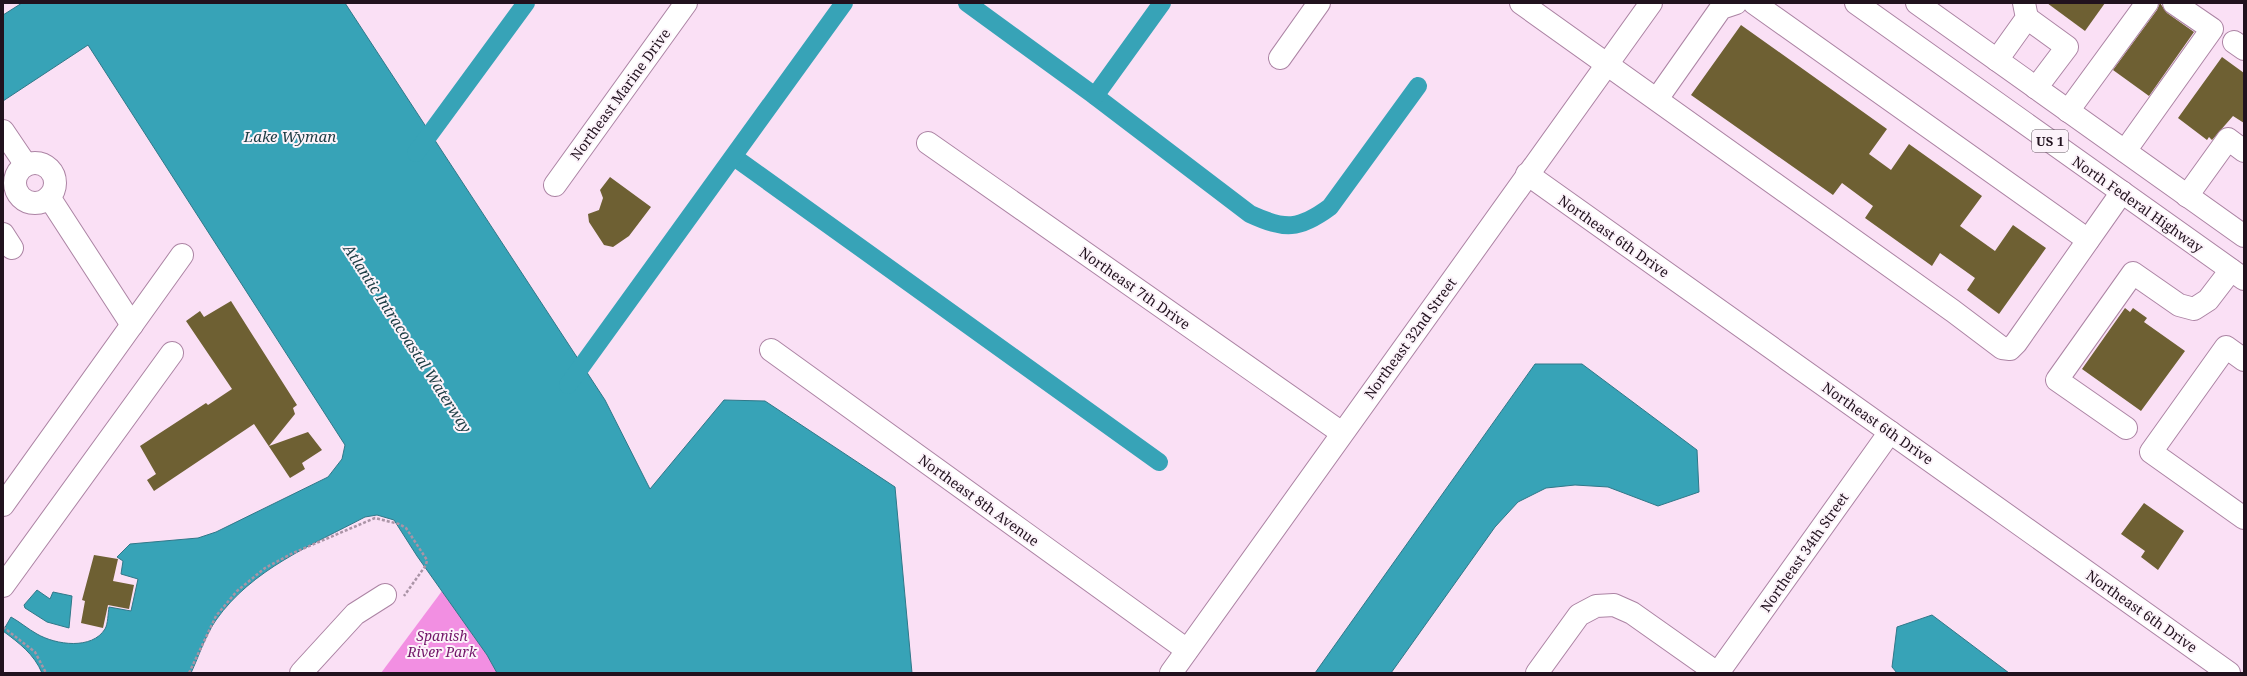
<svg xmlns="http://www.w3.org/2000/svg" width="2247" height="676" font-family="'Noto Serif',serif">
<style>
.green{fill:#f28fe2}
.water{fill:#37a3b7;stroke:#307889}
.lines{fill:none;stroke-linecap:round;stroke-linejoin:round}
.canal{stroke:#37a3b7;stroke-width:18}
.building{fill:#6e6033}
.minor-casing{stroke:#ac84a4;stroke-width:24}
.major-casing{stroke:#ac84a4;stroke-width:24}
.path{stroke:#aa94a6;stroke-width:2.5;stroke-dasharray:3 2;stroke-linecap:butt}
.minor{stroke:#fff;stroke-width:22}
.major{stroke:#fff;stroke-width:22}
.labels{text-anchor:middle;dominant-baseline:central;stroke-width:4;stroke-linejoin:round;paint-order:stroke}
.shield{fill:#fcf3fa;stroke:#635660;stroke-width:1}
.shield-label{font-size:13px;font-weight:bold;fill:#21121e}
.street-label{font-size:14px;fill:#21121e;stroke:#fcf3fa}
.park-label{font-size:14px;font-style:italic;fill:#731669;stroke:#fcf3fa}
.water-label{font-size:15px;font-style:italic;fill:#1c3c43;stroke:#fcf3fa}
</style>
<rect width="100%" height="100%" fill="#fae0f5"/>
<!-- green -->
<path class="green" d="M 442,591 L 487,655 L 497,673 L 381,673 Z"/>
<!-- water -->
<g class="water">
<path d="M 22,3 L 345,3 L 605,400 L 650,489 L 724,400 L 765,401 L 895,487 L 912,673 L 497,673 L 487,655 L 417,556 L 394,520 L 377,515 L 365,517 C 312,545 252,569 216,620 C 205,636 199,656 191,673 L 42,673 C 34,654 19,643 3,631 L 11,617 C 20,622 28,629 37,634 C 56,645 92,650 105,629 C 108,624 108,613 109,607 L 131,611 L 138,579 L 121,574 L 123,561 L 117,557 L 130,544 L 198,538 L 216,532 L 328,477 L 342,459 L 345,445 L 88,45 L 3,101 L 3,15 Z"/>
<path d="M 1535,364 L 1582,364 L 1697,450 L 1699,492 L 1658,506 L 1608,487 L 1575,485 L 1546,488 L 1518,502 L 1495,527 L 1391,673 L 1315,673 Z"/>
<path d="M 37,590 L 50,599 L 53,592 L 72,596 L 69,628 L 47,622 L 25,608 L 24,605 Z"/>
<path d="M 1932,615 L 2009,673 L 1897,673 L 1892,667 L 1897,627 Z"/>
</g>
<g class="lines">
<!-- canal -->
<g class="canal">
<path d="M 967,3 L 1095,96 L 1250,214 C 1285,230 1299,230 1330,207 L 1418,86"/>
<path d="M 1095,96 L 1162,3"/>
<path d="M 416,153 L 526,3"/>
<path d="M 734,157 L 1159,462"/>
<path d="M 568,385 L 844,3"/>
</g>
</g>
<!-- building -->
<g class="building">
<path d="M 2047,3 L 2105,3 L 2085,31 Z"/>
<path d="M 2160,3 L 2167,13 L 2194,32 L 2149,96 L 2113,70 L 2157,10 Z"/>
<path d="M 1741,25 L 1887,129 L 1869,154 L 1891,170 L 1909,144 L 1982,196 L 1960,226 L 1995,251 L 2013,225 L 2046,248 L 1999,314 L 1967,290 L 1975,278 L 1940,253 L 1932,266 L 1865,218 L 1873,206 L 1842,183 L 1833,195 L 1691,95 Z"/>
<path d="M 2222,57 L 2244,73 L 2244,123 L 2233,116 L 2212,140 L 2209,137 L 2207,140 L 2178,118 Z"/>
<path d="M 610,177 L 651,207 L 629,236 L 613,247 L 604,245 L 589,222 L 588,214 L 599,210 L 603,198 L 600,190 Z"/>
<path d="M 231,301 L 297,405 L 293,408 L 295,414 L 269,446 L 308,432 L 322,450 L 302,463 L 305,469 L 290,478 L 254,424 L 154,491 L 147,480 L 156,474 L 140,446 L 206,403 L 208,405 L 232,389 L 186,321 L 200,311 L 204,317 Z"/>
<path d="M 2125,308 L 2130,312 L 2133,308 L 2147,318 L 2144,322 L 2185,351 L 2141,411 L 2082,369 Z"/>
<path d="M 2144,503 L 2184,531 L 2158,570 L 2141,557 L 2145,551 L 2121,534 Z"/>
<path d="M 94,555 L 118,559 L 113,581 L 134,585 L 129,609 L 108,605 L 103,628 L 81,623 L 85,601 L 82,600 Z"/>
</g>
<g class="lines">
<!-- minor casing -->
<g class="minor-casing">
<g id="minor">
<path d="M 1521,3 L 1953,311 L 2002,348 L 2010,349 L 2016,343 L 2122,192"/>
<path d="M 1754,3 L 2088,240"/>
<path d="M 2027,18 L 2067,47 L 2036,88"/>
<path d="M 2234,42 L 2244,49"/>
<path d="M 1280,58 L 1319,3"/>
<path d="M 1997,60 L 2027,18 L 2024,3"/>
<path d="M 1657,99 L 1721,8 L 1736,3"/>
<path d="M 2068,111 L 2147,3"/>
<path d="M 3,131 L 26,165"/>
<path d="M 928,143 L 1342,433"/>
<path d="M 2125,151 L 2212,29 L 2174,3"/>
<circle cx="35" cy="183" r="20"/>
<path d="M 1527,174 L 2229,673"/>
<path d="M 555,185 L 686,3"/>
<path d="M 2187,196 L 2228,139 L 2244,151"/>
<path d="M 49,197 L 132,325"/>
<path d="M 3,234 L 12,248"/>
<path d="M 771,350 L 1187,650"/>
<path d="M 2244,360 L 2226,347 L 2151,452 L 2244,518"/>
<path d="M 2126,428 L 2057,380 L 2133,273 L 2179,305 L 2194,309 L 2208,300 L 2231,270"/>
<path d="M 3,505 L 182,255"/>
<path d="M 3,586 L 172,353"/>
<path d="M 301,673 L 355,614 L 385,595"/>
<path d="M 1171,673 L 1651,3"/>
<path d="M 1537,673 L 1579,615 L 1596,606 L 1614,605 L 1632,613 L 1717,673"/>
<path d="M 1718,673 L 1890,432"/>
</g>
</g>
<!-- major casing -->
<g class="major-casing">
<g id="major">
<path d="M 1856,3 L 2244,279"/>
<path d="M 1917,3 L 2244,236"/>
</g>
</g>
<!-- path -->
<g class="path">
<path d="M 3,627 L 35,652 L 46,673"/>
<path d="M 189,673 L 216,616 L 237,591 L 265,568 L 293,553 L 375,518 L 399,524 L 406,528 L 427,560 L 426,565 L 404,596"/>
</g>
<!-- minor -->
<use href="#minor" class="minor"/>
<!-- major -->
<use href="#major" class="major"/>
</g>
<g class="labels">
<!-- shield labels -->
<rect class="shield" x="2032" y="130" width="36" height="22" rx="3"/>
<g class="shield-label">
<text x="2050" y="141">US 1</text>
</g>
<!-- street labels -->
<g class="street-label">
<text transform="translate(620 94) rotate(-54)">Northeast Marine Drive</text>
<text transform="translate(2138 204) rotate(35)">North Federal Highway</text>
<text transform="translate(1614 236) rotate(35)">Northeast 6th Drive</text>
<text transform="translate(1135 288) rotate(35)">Northeast 7th Drive</text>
<text transform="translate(1410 338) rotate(-54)">Northeast 32nd Street</text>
<text transform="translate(1878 423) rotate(35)">Northeast 6th Drive</text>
<text transform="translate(979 500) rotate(36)">Northeast 8th Avenue</text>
<text transform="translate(1804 552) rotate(-55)">Northeast 34th Street</text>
<text transform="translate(2142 611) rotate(35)">Northeast 6th Drive</text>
</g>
<!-- park labels -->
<g class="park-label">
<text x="442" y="635">Spanish<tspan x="442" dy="16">River Park</tspan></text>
</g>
<!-- water labels -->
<g class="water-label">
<text x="290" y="136">Lake Wyman</text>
<text transform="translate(408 338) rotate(57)">Atlantic Intracoastal Waterway</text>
</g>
</g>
<!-- border -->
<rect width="2247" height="676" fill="none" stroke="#21121e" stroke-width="8"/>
</svg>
